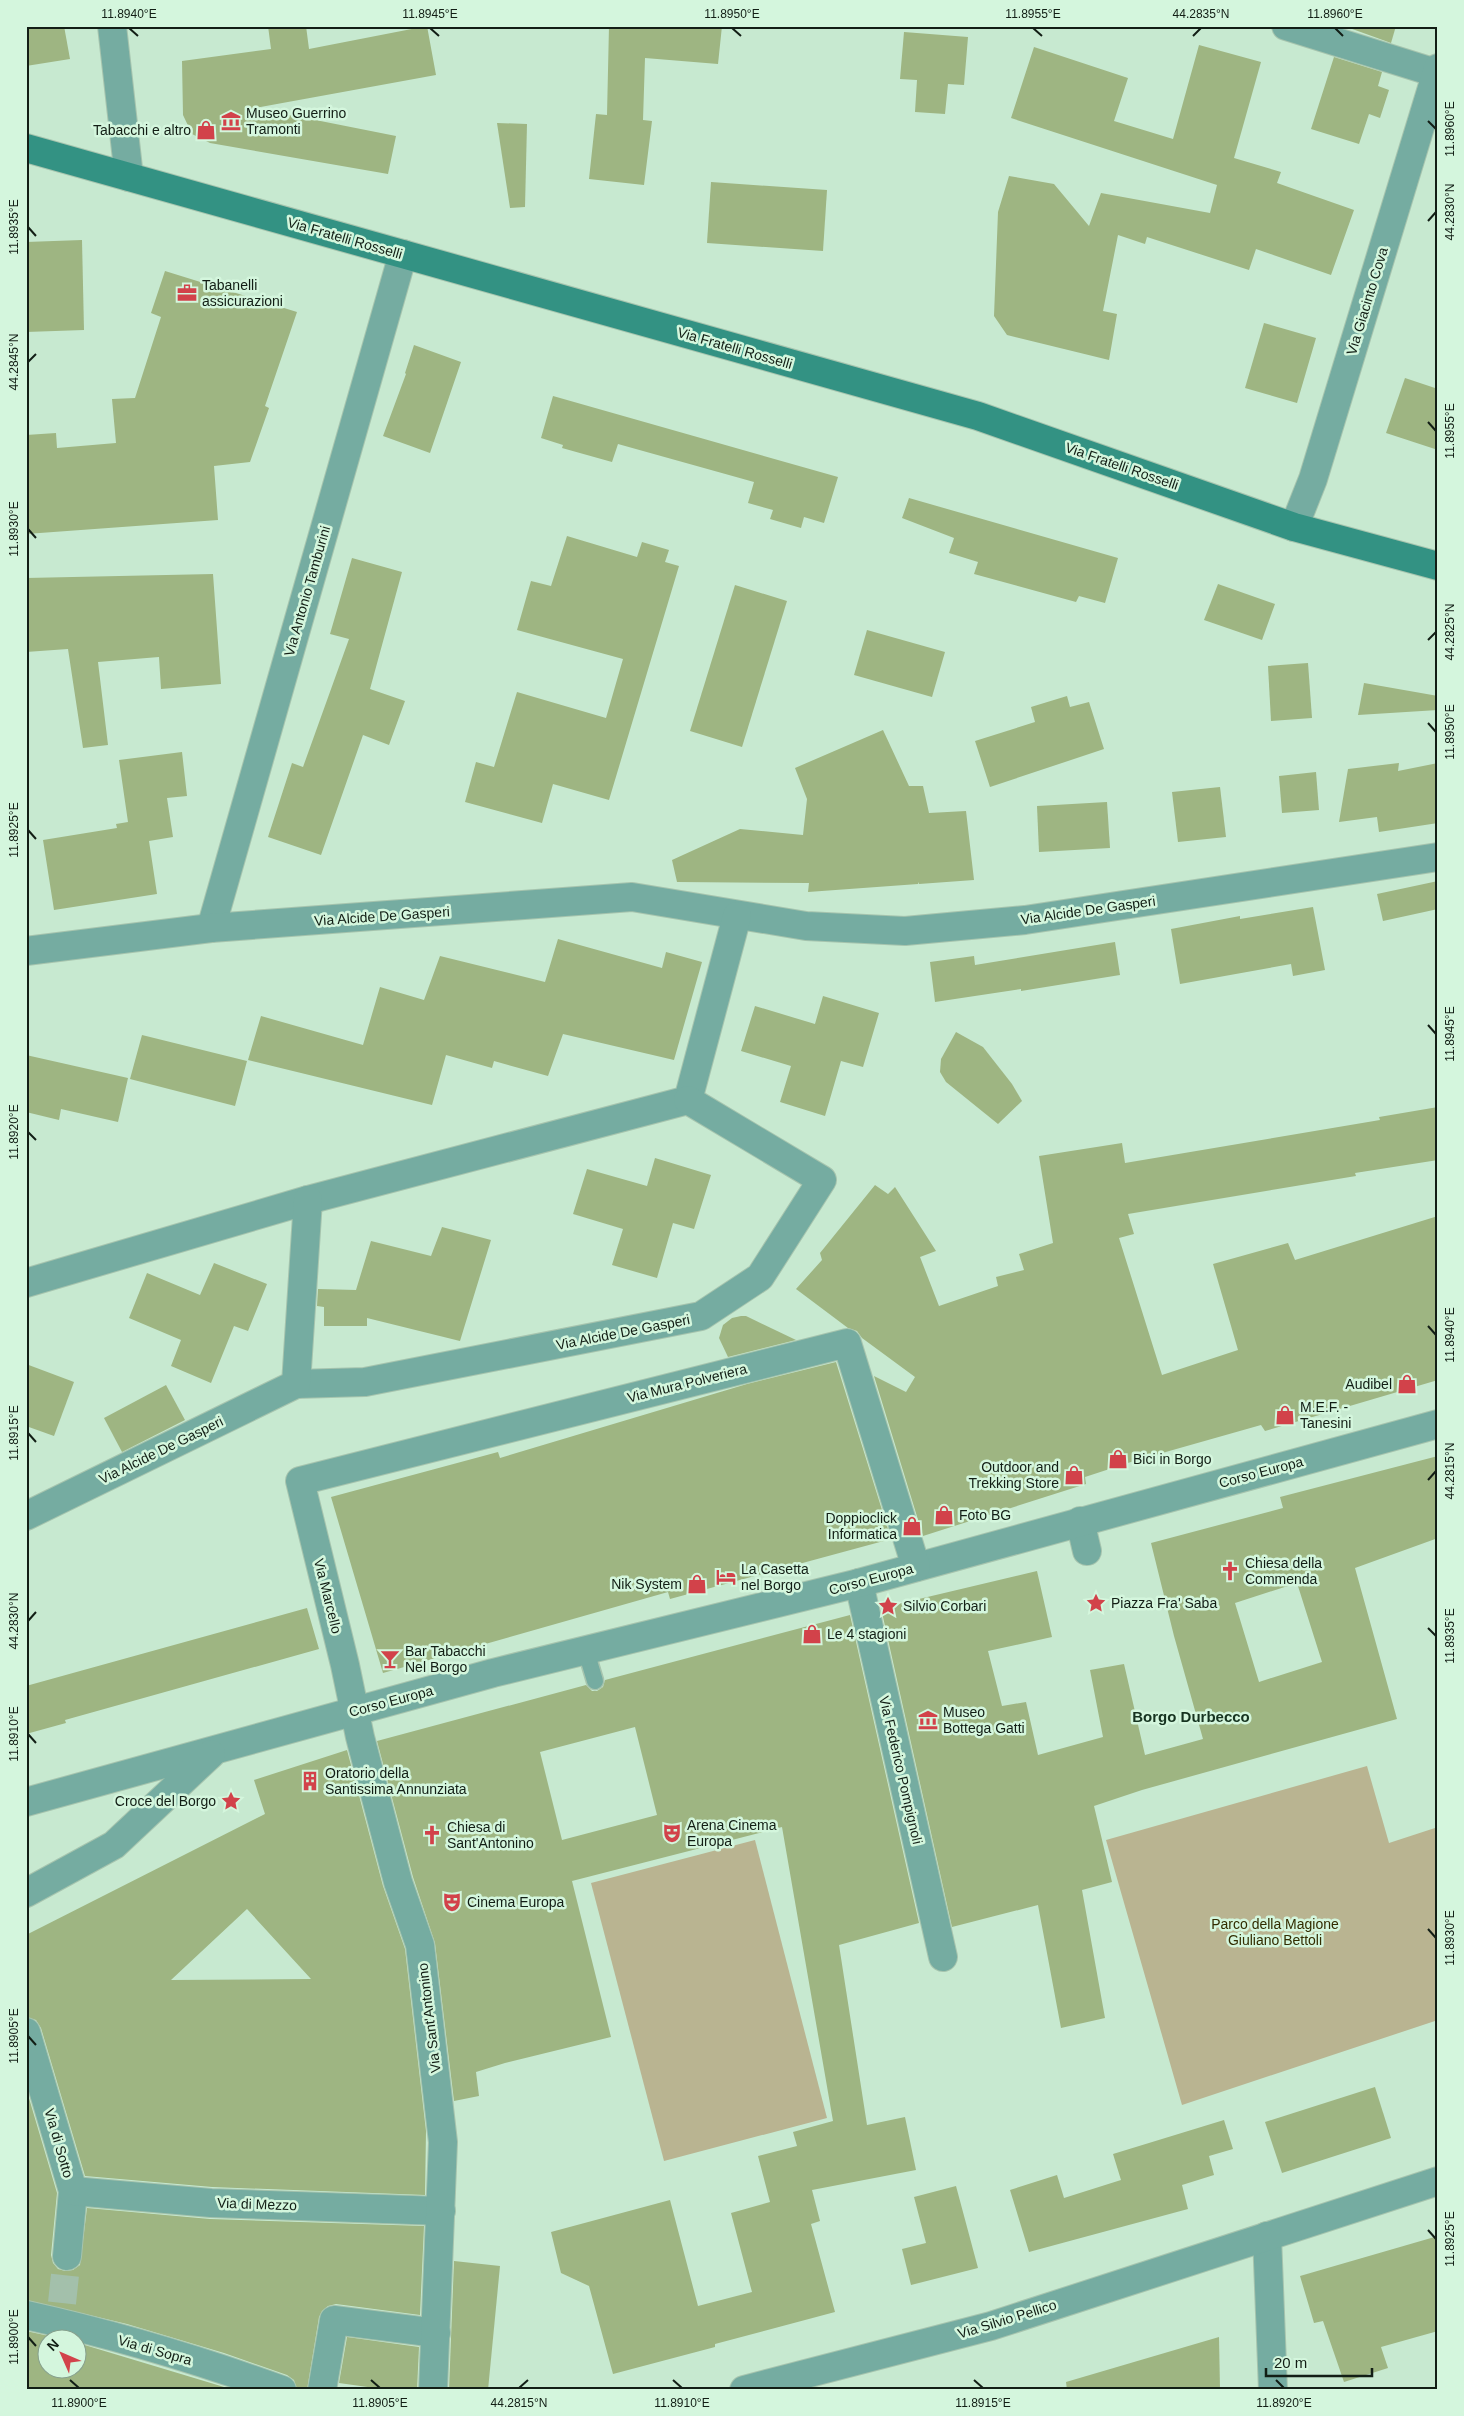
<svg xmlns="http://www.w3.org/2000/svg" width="1464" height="2416" viewBox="0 0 1464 2416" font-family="Helvetica,sans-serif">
<rect width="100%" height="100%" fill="#c7e9d0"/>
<g fill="#b9b491">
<path d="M1367 1766 1389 1843 1438 1827V2020L1182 2105 1106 1840Z"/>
<path d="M755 1840 827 2118 664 2161 591 1883Z"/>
</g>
<g fill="#9eb582" fill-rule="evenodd">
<path d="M26 26H64L70 59 26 66Z"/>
<path d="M268 26H306L309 49 427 26 436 75 255 108 396 136 388 174 210 143 192 134 183 115 182 61 271 49Z"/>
<path d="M609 26H722L718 64 645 58 643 120 652 121 644 185 589 179 596 114 607 115Z"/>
<path d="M1344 26H1396L1391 43Z"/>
<path d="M904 32 968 37 964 85 948 84 945 114 915 112 917 80 900 79Z"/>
<path d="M1199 45 1261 62 1234 158 1281 172 1277 183 1354 210 1331 275 1256 249 1249 270 1147 237 1145 244 1118 235 1103 311 1117 314 1109 360 1007 335 994 316 998 212 1009 176 1054 184 1089 226 1101 193 1210 213 1217 185 1011 118 1034 47 1128 78 1114 121 1173 139Z"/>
<path d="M1334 57 1382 72 1378 86 1389 90 1380 118 1369 114 1359 144 1311 129Z"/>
<path d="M497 123 527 124 525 207 510 208Z"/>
<path d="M711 182 827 190 823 251 707 243Z"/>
<path d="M82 240 84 330 26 332V242Z"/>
<path d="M165 271 297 312 265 406 269 408 250 462 214 466 218 520 26 534V435L56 433 57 448 116 443 112 399 135 398 161 317 151 313Z"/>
<path d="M1264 323 1316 338 1297 403 1245 388Z"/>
<path d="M414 345 461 362 430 453 383 436 406 374 405 373Z"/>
<path d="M1405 378 1438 389V450L1386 433Z"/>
<path d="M553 396 838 477 824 523 804 517 801 528 770 519 773 510 748 503 754 482 618 444 612 462 562 448 563 445 541 438Z"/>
<path d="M909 498 1118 558 1105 603 1079 596 1076 602 974 574 978 562 949 553 954 538 902 518Z"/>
<path d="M567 536 637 557 642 542 669 550 665 562 679 566 609 800 553 784 542 823 465 802 476 762 494 767 517 692 606 718 623 659 517 630 531 581 551 586Z"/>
<path d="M352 558 402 572 370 689 405 701 389 745 363 735 321 855 268 837 292 763 303 767 349 639 330 634Z"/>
<path d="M213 574 221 684 161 689 159 657 98 662 108 745 83 748 68 649 26 652V578Z"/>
<path d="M1218 584 1275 604 1262 640 1204 620Z"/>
<path d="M735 585 787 601 742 747 690 731Z"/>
<path d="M867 630 945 652 932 697 854 675Z"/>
<path d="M1308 663 1312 718 1271 721 1268 666Z"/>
<path d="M1364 683 1438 696V710L1358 715Z"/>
<path d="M1067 696 1070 707 1089 702 1104 749 990 787 975 741 1035 722 1031 707Z"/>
<path d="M883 730 909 786H923L929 813 966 811 974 880 919 884V882L918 884 808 892 809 883 677 882 672 860 740 829 803 835 807 799 795 768Z"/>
<path d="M182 752 187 796 167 798 173 837 149 841 157 894 54 910 43 840 117 828 116 824 128 822 119 760Z"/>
<path d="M1399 763 1398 771 1438 763V823L1379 832 1377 817 1339 822 1348 769Z"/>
<path d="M1316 772 1319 810 1282 813 1279 776Z"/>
<path d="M1220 787 1226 837 1178 842 1172 792Z"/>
<path d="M1107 802 1110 848 1039 852 1037 806Z"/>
<path d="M1438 881V909L1383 921 1377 894Z"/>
<path d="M1313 907 1325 970 1293 976 1291 964 1180 984 1171 929 1240 916V919Z"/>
<path d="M558 939 662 968 666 952 702 962 674 1060 563 1034 548 1076 494 1061 492 1068 446 1055 432 1105 248 1060 261 1016 363 1045 380 987 424 1000 440 956 545 982Z"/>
<path d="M1115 942 1120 975 1021 991V989L935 1002 930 962 974 956 975 965Z"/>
<path d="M823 996 879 1013 863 1067 841 1061 825 1116 780 1102 791 1066 741 1051 755 1006 815 1024Z"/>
<path d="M956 1032 983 1047 1012 1084 1022 1101 998 1124 946 1082 940 1072 941 1059Z"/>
<path d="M142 1035 247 1061 235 1106 130 1079Z"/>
<path d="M26 1055 128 1078 118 1122 61 1109 59 1120 26 1112Z"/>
<path d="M1438 1107V1160L1355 1173 1356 1176 1128 1214 1134 1234 1119 1238 1162 1375 1238 1350 1213 1264 1288 1243 1295 1260 1438 1216V1380L1265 1431 1261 1425 1134 1461 1085 1477 1086 1484 923 1536 874 1376 906 1392 915 1377 862 1338 857 1331 848 1328 796 1289 822 1260 820 1253 875 1185 888 1194 895 1187 936 1251 920 1257 939 1306 998 1286 996 1277 1024 1270 1019 1254 1053 1243 1039 1156 1122 1143 1125 1163 1380 1120 1379 1117Z"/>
<path d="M655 1158 711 1175 694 1229 673 1223 657 1278 612 1265 623 1229 573 1214 587 1169 647 1186Z"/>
<path d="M442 1227 491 1240 460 1341 367 1318V1326H324V1307L317 1306 318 1289 356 1290 371 1241 431 1256Z"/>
<path d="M214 1263 267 1284 248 1331 234 1326 211 1383 171 1366 181 1340 129 1318 147 1273 200 1295Z"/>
<path d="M741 1316H746L796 1340 728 1357 719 1338 723 1325 732 1318Z"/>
<path d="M836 1362 891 1539 670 1599 668 1592 383 1673 331 1497 498 1452 500 1458 747 1384Z"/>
<path d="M26 1364 74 1382 54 1436 26 1426Z"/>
<path d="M166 1385 185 1420 122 1452 104 1418Z"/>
<path d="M1438 1456V1538L1355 1568 1397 1719 1142 1790 1094 1806 1112 1882 1082 1890 1105 2018 1061 2028 1038 1905 952 1927 881 1608 1037 1571 1052 1637 988 1651 1002 1706 1026 1702 1038 1755 1103 1737 1090 1670 1124 1664 1145 1755 1203 1739 1174 1636 1151 1543 1283 1508 1280 1497ZM1297 1583 1322 1662 1259 1682 1235 1603Z"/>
<path d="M307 1608 319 1649 65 1720 66 1723 26 1734V1686Z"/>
<path d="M850 1615 919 1923 839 1945 867 2125 905 2117 916 2170 812 2190 820 2221 811 2224 835 2312 715 2344V2347L613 2374 589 2286 561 2273 551 2232 670 2200 698 2306 752 2292 731 2213 770 2202 758 2156 797 2146 793 2132 833 2121 782 1827 572 1881 611 2037 505 2063 476 2072 479 2096 454 2101 435 1943 413 1877 377 1741 586 1685 592 1691H597L603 1687 605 1680ZM635 1727 657 1815 562 1840 540 1752Z"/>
<path d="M347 1750 383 1886 405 1949 426 2131 425 2195 212 2187 85 2176 41 2028 36 2020 26 2017V1935L265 1814 254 1780ZM247 1909 311 1979 171 1980Z"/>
<path d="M1375 2087 1391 2138 1282 2173 1265 2122Z"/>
<path d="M26 2088 57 2193 51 2255 53 2263 58 2269 65 2271 73 2270 80 2265 87 2208 210 2219 424 2226 420 2315 336 2304 328 2306 322 2311 319 2317 307 2390H297L294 2380 287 2375 224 2353 127 2324 26 2300Z"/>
<path d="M1224 2120 1233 2149 1209 2156 1214 2175 1182 2185 1188 2209 1029 2252 1010 2190 1057 2175 1064 2198 1121 2180 1113 2154Z"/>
<path d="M956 2186 978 2268 911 2285 902 2249 926 2243 914 2197Z"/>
<path d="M1438 2236V2331L1381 2347 1388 2368 1344 2382 1323 2321 1314 2323 1300 2276Z"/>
<path d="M454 2261 500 2266 488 2390H449Z"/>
<path d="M26 2331 58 2338H48V2368H78V2343L234 2390H26Z"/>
<path d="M347 2337 419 2347 417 2390H389L339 2383Z"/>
<path d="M1219 2337 1220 2389 1067 2390 1066 2382Z"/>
</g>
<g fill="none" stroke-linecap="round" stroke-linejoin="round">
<path stroke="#a3c0ab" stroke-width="28" stroke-dasharray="28 14" stroke-linecap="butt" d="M62 2303 67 2256"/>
<defs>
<path id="lane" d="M586 1651 595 1681"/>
<g id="street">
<path d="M112 26 129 177"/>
<path d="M1286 26 1436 73"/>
<path d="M1294 527 1313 479 1438 68"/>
<path d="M211 928 403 254"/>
<path d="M26 951 211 928 632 897 806 926 905 931 1025 920 1438 857"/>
<path d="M26 1283 308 1200 688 1100 737 916"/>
<path d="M296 1384 365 1382 701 1316 760 1277 822 1180 688 1100"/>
<path d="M26 1516 296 1384 308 1200"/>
<path d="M1080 1521 1087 1551"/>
<path d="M859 1583 943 1957"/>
<path d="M26 1802 493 1673 859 1583 1438 1424"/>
<path d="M26 1893 114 1845 211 1754"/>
<path d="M26 2032 73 2191 67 2256"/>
<path d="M73 2191 211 2203 441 2211"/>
<path d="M1267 2236 1273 2390"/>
<path d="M26 2315C112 2334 199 2360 282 2390"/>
<path d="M322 2390 334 2320 436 2333"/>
<path d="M433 2390 443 2142 420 1945 398 1882 360 1737 345 1665 300 1481 847 1343 916 1567"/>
<path d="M744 2390 991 2326 1438 2181"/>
</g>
<path id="secondary" d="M26 148 978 416 1294 527 1438 566"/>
</defs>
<use href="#lane" stroke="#a6c4ae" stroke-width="19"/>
<use href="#street" stroke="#a6c4ae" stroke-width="30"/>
<use href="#secondary" stroke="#a6c4ae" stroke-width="30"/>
<use href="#lane" stroke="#75aca1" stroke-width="16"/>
<use href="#street" stroke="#75aca1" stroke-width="28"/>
<use href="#secondary" stroke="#339283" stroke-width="28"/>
</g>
<path fill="none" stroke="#121e15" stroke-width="2" d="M129 28 138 36M430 28 439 36M732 28 741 36M1033 28 1042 36M1335 28 1343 36M1193 36 1201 28M1428 121 1436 129M1428 221 1436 212M28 227 36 236M28 362 36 354M1428 422 1436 431M28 529 36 538M1428 640 1436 632M1428 723 1436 732M28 830 36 839M1428 1025 1436 1034M28 1132 36 1140M1428 1326 1436 1335M28 1433 36 1442M1428 1480 1436 1471M28 1621 36 1612M1428 1628 1436 1636M28 1734 36 1743M1428 1929 1436 1938M28 2036 36 2045M1428 2230 1436 2239M28 2337 36 2346M70 2380 79 2388M371 2380 380 2388M673 2380 682 2388M974 2380 983 2388M1276 2380 1284 2388M519 2388 528 2380"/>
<defs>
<symbol id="museum-bare" viewBox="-9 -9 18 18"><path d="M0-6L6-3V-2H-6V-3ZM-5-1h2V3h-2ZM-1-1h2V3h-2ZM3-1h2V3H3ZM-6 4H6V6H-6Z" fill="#d2424a" stroke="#d4f6dd" stroke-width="2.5" paint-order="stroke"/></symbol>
<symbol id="shop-bare" viewBox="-9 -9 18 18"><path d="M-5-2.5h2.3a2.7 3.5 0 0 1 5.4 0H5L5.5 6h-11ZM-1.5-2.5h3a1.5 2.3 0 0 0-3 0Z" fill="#d2424a" stroke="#d4f6dd" stroke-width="2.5" paint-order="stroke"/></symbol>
<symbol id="office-bare" viewBox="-9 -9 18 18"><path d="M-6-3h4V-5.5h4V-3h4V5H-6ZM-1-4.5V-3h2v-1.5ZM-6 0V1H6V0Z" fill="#d2424a" stroke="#d4f6dd" stroke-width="2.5" paint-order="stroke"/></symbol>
<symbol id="church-bare" viewBox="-9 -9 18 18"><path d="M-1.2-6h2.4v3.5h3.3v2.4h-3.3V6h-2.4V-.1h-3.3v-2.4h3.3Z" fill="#d2424a" stroke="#d4f6dd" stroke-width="2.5" paint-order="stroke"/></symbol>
<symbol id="hotel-bare" viewBox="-9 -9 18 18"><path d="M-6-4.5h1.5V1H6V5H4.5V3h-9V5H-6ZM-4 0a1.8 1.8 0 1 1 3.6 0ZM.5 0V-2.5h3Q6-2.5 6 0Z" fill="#d2424a" stroke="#d4f6dd" stroke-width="2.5" paint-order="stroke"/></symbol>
<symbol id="sight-bare" viewBox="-9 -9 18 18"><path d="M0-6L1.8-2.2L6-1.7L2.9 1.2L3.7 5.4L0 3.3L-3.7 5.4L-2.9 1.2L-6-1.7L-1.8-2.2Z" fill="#d2424a" stroke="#d4f6dd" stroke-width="2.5" paint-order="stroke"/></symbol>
<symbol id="bar-bare" viewBox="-9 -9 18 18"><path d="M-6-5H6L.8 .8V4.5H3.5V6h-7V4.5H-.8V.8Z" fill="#d2424a" stroke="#d4f6dd" stroke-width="2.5" paint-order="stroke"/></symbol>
<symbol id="building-bare" viewBox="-9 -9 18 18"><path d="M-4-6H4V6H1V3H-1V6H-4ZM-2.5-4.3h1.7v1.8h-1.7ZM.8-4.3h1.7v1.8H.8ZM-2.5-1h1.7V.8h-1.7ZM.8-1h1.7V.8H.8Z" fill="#d2424a" stroke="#d4f6dd" stroke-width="2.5" paint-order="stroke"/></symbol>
<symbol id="theatre-bare" viewBox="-9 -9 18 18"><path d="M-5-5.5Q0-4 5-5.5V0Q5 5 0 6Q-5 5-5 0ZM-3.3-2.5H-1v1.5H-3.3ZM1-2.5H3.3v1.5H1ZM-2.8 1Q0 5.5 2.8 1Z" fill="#d2424a" stroke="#d4f6dd" stroke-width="2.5" paint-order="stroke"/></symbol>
</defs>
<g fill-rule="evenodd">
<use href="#museum-bare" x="217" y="107" width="28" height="28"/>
<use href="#shop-bare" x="192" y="116" width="28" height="28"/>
<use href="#office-bare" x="173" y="279" width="28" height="28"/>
<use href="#shop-bare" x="1393" y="1370" width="28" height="28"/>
<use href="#shop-bare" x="1271" y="1401" width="28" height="28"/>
<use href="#shop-bare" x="1104" y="1445" width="28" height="28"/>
<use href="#shop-bare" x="1060" y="1461" width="28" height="28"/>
<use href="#shop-bare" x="930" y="1501" width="28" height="28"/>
<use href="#shop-bare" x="898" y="1512" width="28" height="28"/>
<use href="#church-bare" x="1216" y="1557" width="28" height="28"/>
<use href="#hotel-bare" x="712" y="1563" width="28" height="28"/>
<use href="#shop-bare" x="683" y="1570" width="28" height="28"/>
<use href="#sight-bare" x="1082" y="1589" width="28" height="28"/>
<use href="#sight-bare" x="874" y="1592" width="28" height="28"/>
<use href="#shop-bare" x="798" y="1620" width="28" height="28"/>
<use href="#bar-bare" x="376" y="1645" width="28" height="28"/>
<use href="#museum-bare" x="914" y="1706" width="28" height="28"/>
<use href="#building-bare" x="296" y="1767" width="28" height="28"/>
<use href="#sight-bare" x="217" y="1787" width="28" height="28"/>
<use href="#theatre-bare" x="658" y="1819" width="28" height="28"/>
<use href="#church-bare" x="418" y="1821" width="28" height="28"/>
<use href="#theatre-bare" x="438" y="1888" width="28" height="28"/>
</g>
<g text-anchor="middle" stroke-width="5" stroke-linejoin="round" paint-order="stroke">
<g font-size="14" fill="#121e15" stroke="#d4f6dd" text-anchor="start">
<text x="246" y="118">Museo Guerrino<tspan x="246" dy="16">Tramonti</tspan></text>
<text x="191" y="135" text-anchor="end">Tabacchi e altro</text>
<text x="202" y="290">Tabanelli<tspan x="202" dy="16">assicurazioni</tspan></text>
<text x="1392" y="1389" text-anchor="end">Audibel</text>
<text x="1300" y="1412">M.E.F. -<tspan x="1300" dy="16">Tanesini</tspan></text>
<text x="1133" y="1464">Bici in Borgo</text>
<text x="1059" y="1472" text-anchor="end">Outdoor and<tspan x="1059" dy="16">Trekking Store</tspan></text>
<text x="959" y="1520">Foto BG</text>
<text x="897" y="1523" text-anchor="end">Doppioclick<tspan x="897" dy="16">Informatica</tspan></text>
<text x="1245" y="1568">Chiesa della<tspan x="1245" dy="16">Commenda</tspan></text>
<text x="741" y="1574">La Casetta<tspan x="741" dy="16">nel Borgo</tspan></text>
<text x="682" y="1589" text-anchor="end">Nik System</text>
<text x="1111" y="1608">Piazza Fra' Saba</text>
<text x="903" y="1611">Silvio Corbari</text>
<text x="827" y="1639">Le 4 stagioni</text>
<text x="405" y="1656">Bar Tabacchi<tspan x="405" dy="16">Nel Borgo</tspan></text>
<text x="943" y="1717">Museo<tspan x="943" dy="16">Bottega Gatti</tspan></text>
<text x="325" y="1778">Oratorio della<tspan x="325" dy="16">Santissima Annunziata</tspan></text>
<text x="216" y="1806" text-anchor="end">Croce del Borgo</text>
<text x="687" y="1830">Arena Cinema<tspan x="687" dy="16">Europa</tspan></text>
<text x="447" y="1832">Chiesa di<tspan x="447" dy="16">Sant'Antonino</tspan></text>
<text x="467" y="1907">Cinema Europa</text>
</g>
<g font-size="14" fill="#121e15" stroke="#d4f6dd">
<text transform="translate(345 238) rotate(16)" y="5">Via Fratelli Rosselli</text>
<text transform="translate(1367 301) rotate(-73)" y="5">Via Giacinto Cova</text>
<text transform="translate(735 348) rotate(16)" y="5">Via Fratelli Rosselli</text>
<text transform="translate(1122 466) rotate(19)" y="5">Via Fratelli Rosselli</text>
<text transform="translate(307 591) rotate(-74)" y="5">Via Antonio Tamburini</text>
<text transform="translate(1088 910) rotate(-8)" y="5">Via Alcide De Gasperi</text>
<text transform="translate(382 916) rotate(-4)" y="5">Via Alcide De Gasperi</text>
<text transform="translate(623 1332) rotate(-11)" y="5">Via Alcide De Gasperi</text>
<text transform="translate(687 1383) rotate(-14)" y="5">Via Mura Polveriera</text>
<text transform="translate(161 1450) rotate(-26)" y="5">Via Alcide De Gasperi</text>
<text transform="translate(1261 1472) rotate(-15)" y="5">Corso Europa</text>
<text transform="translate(871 1579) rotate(-15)" y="5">Corso Europa</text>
<text transform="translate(328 1596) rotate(76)" y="5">Via Marcello</text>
<text transform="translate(391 1701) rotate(-15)" y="5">Corso Europa</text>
<text transform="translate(901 1770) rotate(77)" y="5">Via Federico Pompignoli</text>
<text transform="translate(429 2018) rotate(-97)" y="5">Via Sant'Antonino</text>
<text transform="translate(59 2143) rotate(74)" y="5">Via di Sotto</text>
<text transform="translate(257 2204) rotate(2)" y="5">Via di Mezzo</text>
<text transform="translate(1007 2319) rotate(-17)" y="5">Via Silvio Pellico</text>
<text transform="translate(155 2350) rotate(16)" y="5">Via di Sopra</text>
</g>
<g font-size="14" fill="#322c00" stroke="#d4f6dd">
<text x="1275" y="1929">Parco della Magione<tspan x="1275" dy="16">Giuliano Bettoli</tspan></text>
</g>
<g font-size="15" font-weight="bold" fill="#163320" stroke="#d4f6dd">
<text x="1191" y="1722">Borgo Durbecco</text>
</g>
</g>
<rect width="1464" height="2416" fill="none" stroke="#d4f6dd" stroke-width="55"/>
<g transform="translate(62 2354) rotate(315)"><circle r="24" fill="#d4f6dd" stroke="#86a08d"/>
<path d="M0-4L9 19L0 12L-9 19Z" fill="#d2424a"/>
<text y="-8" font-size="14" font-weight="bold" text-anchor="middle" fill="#121e15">N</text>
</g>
<path d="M1266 2368v8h106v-8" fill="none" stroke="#121e15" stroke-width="2.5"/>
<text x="1274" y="2368" font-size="15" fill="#121e15" stroke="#d4f6dd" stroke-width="4" paint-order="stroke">20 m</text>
<rect x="28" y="28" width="1408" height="2360" fill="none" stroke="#121e15" stroke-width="2"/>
<g font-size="12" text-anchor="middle" fill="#121e15">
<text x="129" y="18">11.8940°E</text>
<text x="430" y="18">11.8945°E</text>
<text x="732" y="18">11.8950°E</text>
<text x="1033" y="18">11.8955°E</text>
<text x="1201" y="18">44.2835°N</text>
<text x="1335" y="18">11.8960°E</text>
<text transform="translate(1450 129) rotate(-90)" y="4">11.8960°E</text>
<text transform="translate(1450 212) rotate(-90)" y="4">44.2830°N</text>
<text transform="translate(14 227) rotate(-90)" y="4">11.8935°E</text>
<text transform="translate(14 362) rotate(-90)" y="4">44.2845°N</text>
<text transform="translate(1450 431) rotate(-90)" y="4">11.8955°E</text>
<text transform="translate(14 529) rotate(-90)" y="4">11.8930°E</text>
<text transform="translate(1450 632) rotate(-90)" y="4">44.2825°N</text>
<text transform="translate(1450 732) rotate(-90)" y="4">11.8950°E</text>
<text transform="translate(14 830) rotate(-90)" y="4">11.8925°E</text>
<text transform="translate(1450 1034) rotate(-90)" y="4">11.8945°E</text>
<text transform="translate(14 1132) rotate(-90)" y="4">11.8920°E</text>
<text transform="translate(1450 1335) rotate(-90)" y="4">11.8940°E</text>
<text transform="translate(14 1433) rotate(-90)" y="4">11.8915°E</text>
<text transform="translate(1450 1471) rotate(-90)" y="4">44.2815°N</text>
<text transform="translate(14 1621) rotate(-90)" y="4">44.2830°N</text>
<text transform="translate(1450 1636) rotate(-90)" y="4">11.8935°E</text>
<text transform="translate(14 1734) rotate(-90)" y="4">11.8910°E</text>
<text transform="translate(1450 1938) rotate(-90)" y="4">11.8930°E</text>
<text transform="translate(14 2036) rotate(-90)" y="4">11.8905°E</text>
<text transform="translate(1450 2239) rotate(-90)" y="4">11.8925°E</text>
<text transform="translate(14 2337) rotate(-90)" y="4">11.8900°E</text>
<text x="79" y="2407">11.8900°E</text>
<text x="380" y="2407">11.8905°E</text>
<text x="519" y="2407">44.2815°N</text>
<text x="682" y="2407">11.8910°E</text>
<text x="983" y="2407">11.8915°E</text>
<text x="1284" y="2407">11.8920°E</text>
</g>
</svg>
